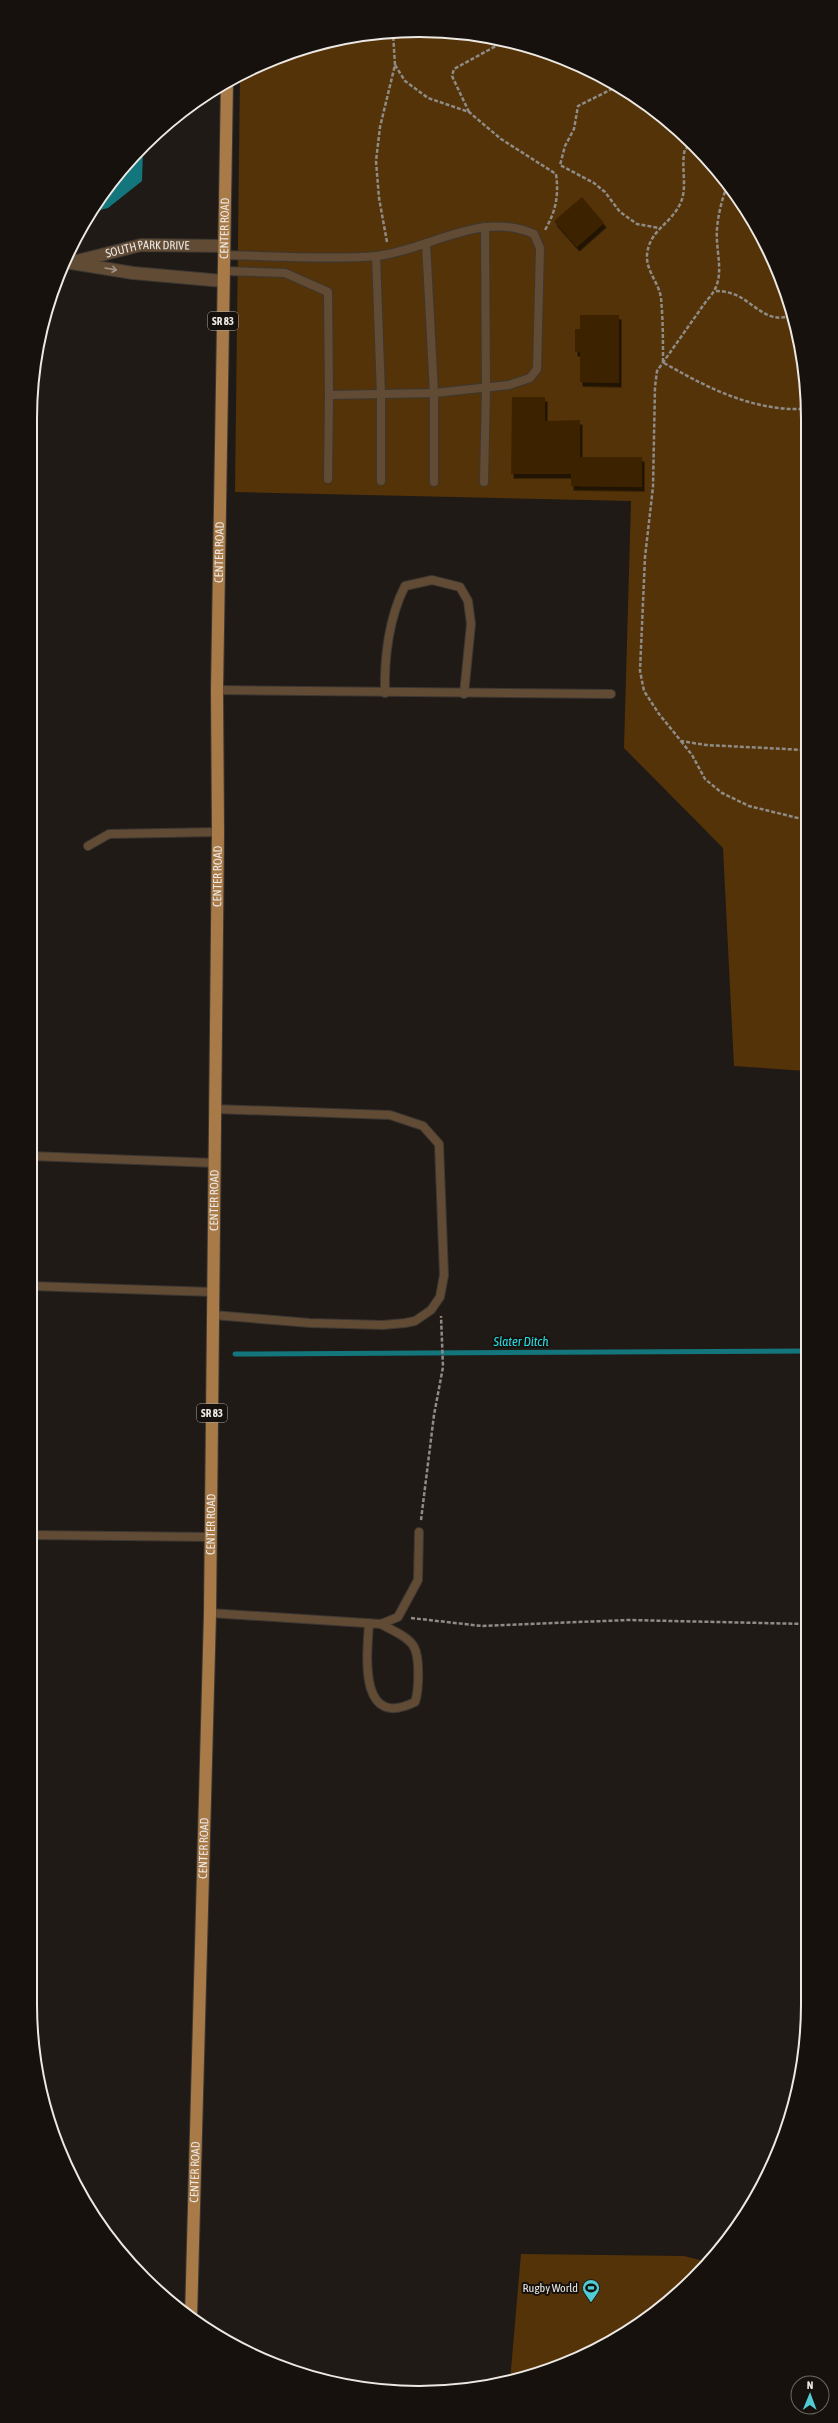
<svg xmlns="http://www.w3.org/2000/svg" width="838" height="2423" viewBox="0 0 838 2423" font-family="'Asap Condensed',sans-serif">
<defs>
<filter id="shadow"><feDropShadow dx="2.5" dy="4.5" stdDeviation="0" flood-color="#0009"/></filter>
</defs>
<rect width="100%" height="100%" fill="#1f1a15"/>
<g fill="#543308">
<path d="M444 31 519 43 614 82 711 162 768 247 805 368 806 1071 734 1066 723 848 624 748 631 501 235 492 240 75 294 51 368 33Z"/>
<path d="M521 2254 684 2256 708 2262C668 2311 612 2345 553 2367 539 2372 525 2379 510 2381Z"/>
</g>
<path fill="#13767c" d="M145 145 143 151 142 181 108 208 92 212 110 182Z"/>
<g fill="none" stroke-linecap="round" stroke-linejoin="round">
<path stroke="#13767c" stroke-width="5" d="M235 1354 807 1351"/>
</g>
<g fill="#3e2300" filter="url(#shadow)">
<path d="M582 197 604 223 577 247 554 221Z"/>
<path d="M580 315H619V383L580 382V352H575V329H580Z"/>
<path d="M512 397H545V421L580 420V457H642V487L571 486V474H511Z"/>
</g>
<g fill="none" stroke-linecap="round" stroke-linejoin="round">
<defs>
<g id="service">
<path d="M426 243 434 393V482"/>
<path d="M376 256 381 395V481"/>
<path d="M224 271 285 273 328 292 329 395 434 393 509 385 530 378 537 369 540 248 534 234C481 210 429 250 377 256 329 260 273 256 224 255"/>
<path d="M328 479 329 395"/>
<path d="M484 482 486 388 485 227"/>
<path d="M217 690 611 694"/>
<path d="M385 693C384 658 389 617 405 586L432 580 460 587 468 601 471 624 464 694"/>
<path d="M88 846 109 834 218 832"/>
<path d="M30 1156 215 1163"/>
<path d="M30 1286 213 1292"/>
<path d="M213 1315 310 1323 383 1325 405 1323 415 1321 431 1310 440 1297 444 1275 439 1144 423 1126 390 1115 215 1109"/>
<path d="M30 1535 210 1537"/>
<path d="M210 1613 381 1624 398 1617 418 1580 419 1532"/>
<path d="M369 1623C367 1655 358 1730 415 1702 419 1690 420 1658 414 1647 408 1636 391 1630 381 1624"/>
</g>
<g id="minor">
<path id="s1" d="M77 261 141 245 224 246"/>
<path d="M65 262 133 273 223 281"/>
</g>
<g id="primary">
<path id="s2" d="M191 2318 210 1613 218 832 217 690 227 81"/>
</g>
</defs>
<use href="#service" stroke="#3c3732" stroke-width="10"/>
<use href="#minor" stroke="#3c3732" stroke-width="14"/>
<use href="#primary" stroke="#3c3732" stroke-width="14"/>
<g stroke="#8f8b86" stroke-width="2.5" stroke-dasharray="4 2" stroke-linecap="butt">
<path d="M395 65 405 81 428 98 469 112 501 139 556 174C559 195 556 211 545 230"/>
<path d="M618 86 578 106 574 129 565 146 560 165 594 183 605 192 620 212 637 224 659 228"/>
<path d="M469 112 452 76 454 69 505 41"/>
<path d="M727 186C722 199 718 215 717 229 715 255 728 279 707 300L657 371 655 387 653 487 645 557 640 671 644 691 659 714 681 741 706 745 805 750"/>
<path d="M387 242 379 198 376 161 380 127 395 65 393 33"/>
<path d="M716 291C724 291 733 293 740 297 756 306 769 323 789 316"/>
<path d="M663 362C663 341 663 319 661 298 659 283 646 271 647 255 649 231 669 225 679 206 689 189 680 168 685 149L691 146"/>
<path d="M664 363C708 388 752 411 805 409"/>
<path d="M681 741 692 755 705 779 722 793 749 806 806 820"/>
<path d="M421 1520 434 1415 443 1367 441 1316"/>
<path d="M411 1618 482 1626 628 1620 807 1624"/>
</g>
<use href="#service" stroke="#614b34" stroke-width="8"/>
<use href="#minor" stroke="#614b34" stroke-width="12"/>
<use href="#primary" stroke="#a87a47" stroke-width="12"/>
</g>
<defs><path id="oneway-shaft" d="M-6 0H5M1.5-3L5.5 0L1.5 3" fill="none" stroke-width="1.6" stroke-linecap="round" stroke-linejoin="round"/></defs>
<use stroke="#a09283" href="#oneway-shaft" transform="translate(111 269) rotate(10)"/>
<defs>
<symbol id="stadium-pin" viewBox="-11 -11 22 30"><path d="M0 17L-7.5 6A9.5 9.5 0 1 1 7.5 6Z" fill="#51ccd3" stroke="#16110c"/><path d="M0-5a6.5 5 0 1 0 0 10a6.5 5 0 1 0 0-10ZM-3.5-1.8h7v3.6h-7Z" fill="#111"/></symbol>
</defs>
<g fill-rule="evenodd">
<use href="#stadium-pin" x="581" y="2278" width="20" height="27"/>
</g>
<g text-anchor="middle" stroke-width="4" stroke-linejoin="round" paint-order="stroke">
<g fill="#16110c" stroke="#aca8a3" stroke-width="1">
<rect x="208" y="312" width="30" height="18" rx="3"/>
<rect x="197" y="1404" width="30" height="18" rx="3"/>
</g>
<g font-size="11" font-weight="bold" fill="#ece8e4">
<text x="223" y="325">SR 83</text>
<text x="212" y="1417">SR 83</text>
</g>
<g font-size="12" fill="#ece8e4" stroke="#16110c">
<text dy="4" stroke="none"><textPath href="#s2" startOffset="2090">CENTER ROAD</textPath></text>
<text dy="4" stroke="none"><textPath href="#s1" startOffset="72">SOUTH PARK DRIVE</textPath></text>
<text dy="4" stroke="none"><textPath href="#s2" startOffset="1766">CENTER ROAD</textPath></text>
<text dy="4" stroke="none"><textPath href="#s2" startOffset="1442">CENTER ROAD</textPath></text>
<text dy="4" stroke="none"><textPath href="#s2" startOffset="1118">CENTER ROAD</textPath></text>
<text dy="4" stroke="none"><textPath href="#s2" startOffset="794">CENTER ROAD</textPath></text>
<text dy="4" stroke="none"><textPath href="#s2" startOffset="470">CENTER ROAD</textPath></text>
<text dy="4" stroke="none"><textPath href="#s2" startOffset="146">CENTER ROAD</textPath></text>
</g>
<g font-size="12" fill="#ece8e4" stroke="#16110c" text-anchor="end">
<text x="578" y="2292">Rugby World</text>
</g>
<g font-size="13" font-style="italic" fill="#26dee8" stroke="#16110c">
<text x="521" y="1346">Slater Ditch</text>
</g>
</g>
<path d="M0 0H838V2423H0ZM419 37H419A382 382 0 0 1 801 419V2004A382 382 0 0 1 419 2386H419A382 382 0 0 1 37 2004V419A382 382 0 0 1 419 37Z" fill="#16110c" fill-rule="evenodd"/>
<path fill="none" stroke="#ece8e4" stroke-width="2" d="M419 37H419A382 382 0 0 1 801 419V2004A382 382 0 0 1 419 2386H419A382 382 0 0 1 37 2004V419A382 382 0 0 1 419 37Z"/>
<g transform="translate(810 2395) rotate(1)"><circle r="19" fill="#16110c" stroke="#6c6762"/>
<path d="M0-3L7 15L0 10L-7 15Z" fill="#51ccd3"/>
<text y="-6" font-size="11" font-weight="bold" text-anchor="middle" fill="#ece8e4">N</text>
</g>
</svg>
